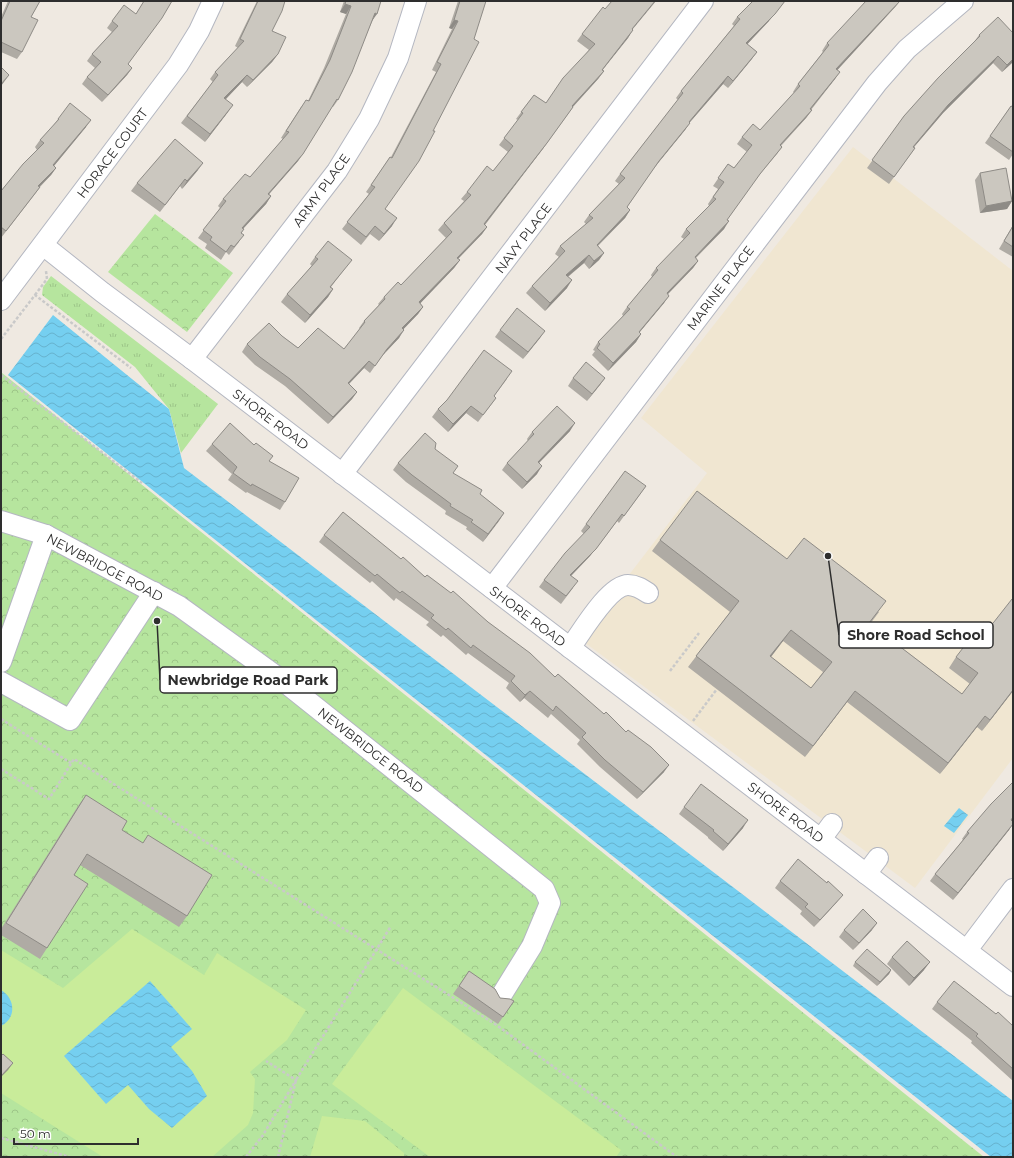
<svg xmlns="http://www.w3.org/2000/svg" width="1014" height="1158" viewBox="0 0 1014 1158" font-family="Montserrat,sans-serif">
<defs>
<pattern id="grass-tufts" width="24" height="20" patternUnits="userSpaceOnUse"><rect width="24" height="20" fill="#b6e59e"/><path d="M3 7l-1-3M5 7V3M7 7l1-3M15 17l-1-3M17 17v-4M19 17l1-3" fill="none" stroke="#9dc588"/></pattern>
<pattern id="park-crowns" width="20" height="18" patternUnits="userSpaceOnUse"><rect width="20" height="18" fill="#b6e59e"/><path d="M2 6a3 3 0 1 1 6 0M12 15a3 3 0 1 1 6 0" fill="none" stroke="#9dc588"/></pattern>
<pattern id="water-waves" width="16" height="10" patternUnits="userSpaceOnUse"><rect width="16" height="10" fill="#75cff0"/><path d="M0 5q4-4 8 0t8 0" fill="none" stroke="#66b2ce"/></pattern>
</defs>
<rect width="100%" height="100%" fill="#efe9e1"/>
<path fill="#f0e6d1" d="M853 147 1013 271V758L915 888 580 639 707 473 641 418Z"/>
<path fill="url(#grass-tufts)" d="M51 276 218 404 181 453 169 409 135 367 42 295 43 287Z"/>
<g fill="url(#park-crowns)">
<path d="M155 214 233 273 187 332 108 272Z"/>
<path d="M2 373 984 1157H1V375Z"/>
</g>
<g fill="#c9ec9a">
<path d="M132 929 204 975 217 953 306 1010 287 1040 250 1072 255 1079 253 1113 248 1125 212 1157H103L1 1093V950L63 988Z"/>
<path d="M403 988 621 1150 616 1157H430L332 1084Z"/>
<path d="M322 1116 365 1121 404 1153V1157H310Z"/>
</g>
<g fill="url(#water-waves)">
<path d="M53 315 169 409 184 468 1013 1101V1157H991L8 375Z"/>
<path d="M959 808 968 815 954 833 944 826Z"/>
<path d="M150 981 192 1029 171 1047 192 1071 207 1096 172 1128 149 1109 128 1085 106 1104 64 1056Z"/>
<path d="M1 990C15 998 17 1018 1 1026Z"/>
</g>
<g fill="none" stroke-linecap="round" stroke-linejoin="round">
<defs>
<g id="minor">
<path d="M43 245 102 292 192 359 1013 986"/>
<path d="M1 300 178 65 199 31 213 1"/>
<path d="M192 359 337 171 369 119 398 58 416 1"/>
<path d="M342 474 703 1"/>
<path d="M1 521 46 535 179 606 283 681 544 889 550 903 532 946 501 996"/>
<path d="M492 588 877 83 907 49 963 1"/>
<path d="M570 648C581 633 609 585 628 585 636 585 642 589 648 593"/>
<path d="M1 662 46 535"/>
<path d="M1 682 70 720 154 592"/>
<path d="M821 839 832 824"/>
<path d="M866 874 878 858"/>
<path d="M967 950 1013 889"/>
</g>
</defs>
<use href="#minor" stroke="#b4b7c1" stroke-width="22"/>
<g stroke="#c9c9c9" stroke-width="2.5" stroke-dasharray="3 2" stroke-linecap="butt">
<path d="M35 295 47 279 46 271"/>
<path d="M1 339 35 295 131 368"/>
<path d="M1 375 142 483"/>
<path d="M670 671 699 633"/>
<path d="M1 719 71 763"/>
<path d="M693 721 717 689"/>
<path d="M1 769 49 799 74 759 495 1024 677 1157"/>
<path d="M1 1138 70 1157"/>
<path d="M246 1157 263 1135 296 1080 266 1061"/>
<path d="M278 1157 296 1080 391 926"/>
</g>
<use href="#minor" stroke="#fff" stroke-width="20"/>
</g>
<g fill="#afaba4" fill-rule="evenodd">
<path d="M8 1H40L31 17 22 52 17 59 1 52V17Z"/>
<path d="M144 1H172L128 64 132 68 127 75 102 102 82 84 87 77 95 68 87 61 92 54 112 32 107 28 112 21 136 14Z"/>
<path d="M257 1H285L272 31 278 54 272 62 247 87 242 82 226 99 228 112 205 142 181 123 213 82 210 79 215 72 238 48 235 46Z"/>
<path d="M344 1H381L338 100 333 107 332 106 298 161 269 194 271 196 266 204 243 229 239 242 229 255 226 252 221 260 205 248 207 244 198 238 220 208 218 206 223 199 250 177 283 139 281 138 301 107 308 101 324 68 346 14 340 12Z"/>
<path d="M458 1H486L385 209 392 226 379 241 370 234 361 245 342 229 369 194 366 192 390 157H391L436 72 432 70 452 29 449 28Z"/>
<path d="M896 6 837 70 835 79 811 110H812L806 118 781 146 782 147 777 154 754 181 727 220 724 229 696 258 698 261 693 268 668 294 664 303 639 333 641 334 636 342 608 371 592 355 595 351 593 350 598 342 623 316 622 314 627 307 652 277 651 275 656 268 684 239 681 237 686 229 709 206 708 204 718 189 713 186 728 164 734 168 747 152 737 144 742 137 760 130 794 93 793 92 798 84 823 52 822 51 827 43Z"/>
<path d="M737 17 769 21 747 44 757 52 751 60 728 88 723 84 690 122 685 130 654 168 627 207 630 210 625 218 598 246 604 253 599 260 589 269 584 263 568 277 567 288 545 311 526 293 532 286 559 257 555 254 560 246 586 224 584 222 589 215 619 184 615 181 620 174 678 100 676 98 681 91 734 26 732 24Z"/>
<path d="M632 30 628 38 602 70 604 71 598 79 573 107 542 150 485 225 487 227 482 234 458 259 460 260 454 268 420 303 423 307 418 314 403 329 399 338 382 356 370 373 364 368 349 384 357 392 352 399 328 424 285 386 255 365 242 352 247 344 282 336 298 348 344 349 360 329 359 328 364 321 379 305 378 304 384 297 401 285 446 238 438 230 444 223 464 201 461 199 467 192 493 171 508 152 499 145 518 120 516 119 534 95 546 103 589 50 577 41 582 34Z"/>
<path d="M979 35 1013 62 1002 72 993 63 943 113 914 147 915 148 889 184 867 168 904 116 974 42Z"/>
<path d="M1011 106 1013 107V154L1009 160 985 143Z"/>
<path d="M58 119 86 127 54 166 56 168 51 175 40 187 35 194 1 238V191L37 150 35 147 40 140 53 126Z"/>
<path d="M198 170 182 189 180 186 160 212 131 191 137 183Z"/>
<path d="M980 173 1012 201 1007 209 980 213 975 180Z"/>
<path d="M1013 225V257L999 249Z"/>
<path d="M315 257 346 267 331 287 333 289 328 297 305 323 281 302 287 294 312 266 310 264Z"/>
<path d="M500 330 540 338 523 359 495 337Z"/>
<path d="M573 378H605L587 401 568 386Z"/>
<path d="M507 379 494 396 496 398 478 422 466 413 448 432 432 417 438 409Z"/>
<path d="M570 431 539 463 537 474 522 489 502 470 507 463 528 441 527 439 532 432Z"/>
<path d="M212 444 269 462 285 502 280 510 247 492 246 493 228 480 232 474 206 451Z"/>
<path d="M435 449 453 473 504 513 483 542 466 529 467 527 445 514 446 511 406 482 393 470 398 463Z"/>
<path d="M646 486 619 523 617 521 590 556 571 576 573 588 561 604 539 587 544 580 584 534 581 531 586 524Z"/>
<path d="M324 535 401 559 488 622 555 677 664 772 637 799 600 767 577 744 580 740 551 714 548 718 524 698 520 702 506 688 509 683 468 653 466 655 443 635 441 637 426 625 429 622 396 598 394 601 372 581 370 583 319 542Z"/>
<path d="M660 540 787 559 879 612 870 624 962 694 970 684 949 668 956 657 1013 691 982 731 977 727 940 774 847 702 805 757 688 667 730 612 652 551ZM783 641 823 672 811 688 771 657Z"/>
<path d="M1013 782V820L1012 821 1009 830 953 900 930 881 935 874 963 840 962 839 967 832Z"/>
<path d="M86 795 122 830 187 916 179 927 80 865 74 875 47 948 40 959 1 935V929L78 806Z"/>
<path d="M684 807 743 828 723 851 708 838V837L679 814Z"/>
<path d="M780 881 837 902 814 927 800 914 802 911 775 888Z"/>
<path d="M844 930H872L853 950 839 937Z"/>
<path d="M892 957 924 970 909 986 887 964Z"/>
<path d="M855 962 891 970 889 974 877 986 853 966Z"/>
<path d="M469 971 500 998 514 1001 498 1024 453 994Z"/>
<path d="M937 1002 996 1014 1013 1026V1081L971 1043 972 1041 932 1009Z"/>
</g>
<g fill="#8e8b86">
<path d="M655 1H656L627 36 632 29Z"/>
<path d="M785 1 769 21 741 51 746 43Z"/>
<path d="M900 1 896 6 831 77 836 69Z"/>
<path d="M345 4 351 6 346 14 340 12Z"/>
<path d="M375 13 377 14 372 21Z"/>
<path d="M454 20 458 21 452 29 449 28Z"/>
<path d="M633 30 628 38 597 77 602 70Z"/>
<path d="M757 52 751 60 728 88 733 81Z"/>
<path d="M278 54 272 62 247 87 253 80Z"/>
<path d="M998 56 993 63 943 113 908 154 913 147 948 105Z"/>
<path d="M1013 59V62L1002 72 1007 65Z"/>
<path d="M132 68 127 75 102 102 108 95Z"/>
<path d="M604 71 598 79 567 113 572 106Z"/>
<path d="M840 72 835 79 805 116 810 109Z"/>
<path d="M9 75 4 82 1 86V84Z"/>
<path d="M247 75 242 82 219 106 224 98Z"/>
<path d="M728 76 723 84 684 129 689 122Z"/>
<path d="M233 105 228 112 205 142 210 134Z"/>
<path d="M812 110 806 118 774 152 780 145Z"/>
<path d="M91 120 86 127 48 173 53 165Z"/>
<path d="M690 123 685 130 654 168 659 161Z"/>
<path d="M547 143 542 150 479 232 484 224Z"/>
<path d="M303 154 298 161 263 201 268 194Z"/>
<path d="M203 163 198 170 182 189 187 181Z"/>
<path d="M56 168 51 175 33 193 38 186Z"/>
<path d="M271 196 266 204 237 235 242 228Z"/>
<path d="M1012 201 1007 209 980 213 986 206Z"/>
<path d="M630 210 625 218 591 252 597 245Z"/>
<path d="M397 218 392 226 379 241 384 234Z"/>
<path d="M729 221 724 229 689 264 695 257Z"/>
<path d="M487 227 482 234 452 265 457 258Z"/>
<path d="M604 253 599 260 589 269 594 261Z"/>
<path d="M589 255 584 263 561 282 566 275Z"/>
<path d="M460 260 454 268 414 310 419 302Z"/>
<path d="M698 261 693 268 661 301 667 293Z"/>
<path d="M572 280 567 288 545 311 550 303Z"/>
<path d="M333 289 328 297 305 323 310 315Z"/>
<path d="M669 296 664 303 633 340 639 332Z"/>
<path d="M423 307 418 314 397 336 402 328Z"/>
<path d="M404 330 399 338 382 356 387 349Z"/>
<path d="M545 331 540 338 523 359 528 352Z"/>
<path d="M641 334 636 342 608 371 613 363Z"/>
<path d="M369 361 364 368 343 390 348 383Z"/>
<path d="M605 378 600 385 587 401 592 394Z"/>
<path d="M357 392 352 399 328 424 333 417Z"/>
<path d="M471 406 466 413 448 432 453 424Z"/>
<path d="M575 423 570 431 532 470 538 462Z"/>
<path d="M542 466 537 474 522 489 527 482Z"/>
<path d="M504 513 499 521 483 542 488 534Z"/>
<path d="M617 521 590 556 565 582 570 575Z"/>
<path d="M791 630 783 641 763 667 770 656Z"/>
<path d="M1013 690V691L982 731 990 720Z"/>
<path d="M530 691 524 698 520 702 525 695Z"/>
<path d="M855 691 847 702 805 757 813 746Z"/>
<path d="M985 716 977 727 940 774 948 763Z"/>
<path d="M669 765 664 772 637 799 643 792Z"/>
<path d="M748 820 743 828 723 851 728 844Z"/>
<path d="M1013 824 1009 830 953 900 958 893Z"/>
<path d="M843 895 837 902 814 927 820 920Z"/>
<path d="M877 923 872 930 853 950 859 943Z"/>
<path d="M930 962 924 970 909 986 914 978Z"/>
<path d="M891 970 889 974 877 986 880 982Z"/>
<path d="M13 1063 8 1070 1 1077V1076Z"/>
</g>
<g fill="#cbc7bf" stroke="#8e8b86" fill-rule="evenodd">
<path d="M10 1H40L31 17 38 20 22 52 1 42V21Z"/>
<path d="M144 1H172L162 18 128 64 132 68 108 95 87 77 101 62 92 54 118 26 112 21 124 5 136 14Z"/>
<path d="M258 1H285L282 11 272 31 286 37 278 54 253 80 247 75 224 98 233 105 210 134 187 116 218 75 215 72 244 41 240 39Z"/>
<path d="M346 1H381L377 14 375 13 352 72 338 100 337 99 303 154 268 194 271 196 242 228 244 229 241 233 244 235 234 247 231 245 226 252 210 240 212 237 203 230 226 201 223 199 245 174 250 177 289 132 286 131 306 100 309 101 330 60 351 6 345 4Z"/>
<path d="M460 1H486L474 39 479 42 433 131H435L419 161 385 209 397 218 384 234 375 226 366 237 347 222 375 187 371 185 390 157 392 158 441 64 437 62 458 21 454 20Z"/>
<path d="M612 1H655L632 29 633 30 602 70 604 71 572 106 573 107 547 143 484 224 487 227 457 258 460 260 419 302 423 307 402 328 404 330 387 349 375 366 369 361 348 383 357 392 333 417 290 379 260 357 247 344 269 323 282 336 298 348 318 328 344 349 365 322 364 321 385 299 384 297 398 282 401 285 452 232 444 223 471 195 467 192 487 166 493 171 513 146 504 138 523 113 521 112 534 95 546 103 563 78 595 44 582 34 603 7 605 9Z"/>
<path d="M753 1H785L775 14 746 43 757 52 733 81 728 76 689 122 690 123 659 161 627 207 630 210 597 245 604 253 594 261 589 255 566 275 572 280 550 303 532 286 565 251 560 246 593 218 589 215 625 178 620 174 683 93 681 91 740 19 737 17Z"/>
<path d="M866 1H900L836 69 840 72 810 109 812 110 780 145 782 147 760 174 727 220 729 221 695 257 698 261 667 293 669 296 639 332 641 334 613 363 597 348 600 344 598 342 630 309 627 307 658 270 656 268 690 233 686 229 716 199 713 197 724 182 718 178 728 164 734 168 752 145 742 137 753 124 760 130 800 86 798 84 829 45 827 43Z"/>
<path d="M998 17 1013 33V59L1007 65 998 56 948 105 913 147 915 148 894 177 872 160 904 116 938 78 980 36 979 35Z"/>
<path d="M1 67 9 75 1 84Z"/>
<path d="M70 103 91 120 53 165 56 168 38 186 40 187 6 231 1 227V191L23 164 44 143 40 140 59 119H58Z"/>
<path d="M1011 106 1013 107V152L990 136Z"/>
<path d="M175 139 203 163 187 181 185 179 165 205 137 183Z"/>
<path d="M1006 168 1012 201 986 206 980 173Z"/>
<path d="M1013 226V247L1004 241Z"/>
<path d="M328 241 352 260 330 287 333 289 310 315 287 294 318 259 315 257Z"/>
<path d="M517 308 545 331 528 352 500 330Z"/>
<path d="M484 350 512 371 494 396 496 398 483 415 471 406 453 424 438 409 447 400Z"/>
<path d="M586 362 605 378 592 394 573 378Z"/>
<path d="M557 406 575 423 538 462 542 466 527 482 507 463 534 434 532 432Z"/>
<path d="M230 423 254 445 256 443 273 456 269 461 299 478 285 502 252 484 251 486 233 473 237 467 212 444Z"/>
<path d="M425 433 436 443 435 449 458 466 453 473 482 490 480 494 504 513 488 534 471 522 473 520 450 506 451 504 412 475 398 463Z"/>
<path d="M625 471 646 486 624 516 622 514 596 549 570 575 578 581 566 596 544 580 565 553 590 527 586 524Z"/>
<path d="M697 491 787 559 804 538 886 601 869 623 962 694 978 673 956 657 983 622 990 627 1012 599 1013 600V690L990 720 985 716 948 763 855 691 813 746 696 656 739 601 660 540ZM791 630 832 662 811 688 770 656Z"/>
<path d="M343 512 401 559 403 557 425 577 427 575 451 593 453 591 488 622 530 653 555 677 558 674 604 714 606 712 626 732 628 730 651 747 669 765 643 792 605 760 582 737 586 733 556 706 553 711 530 691 525 695 511 681 515 676 473 645 471 648 448 628 446 630 431 618 434 615 402 591 400 593 377 574 375 576 324 535Z"/>
<path d="M1013 782V817L1011 820 1013 822V824L958 893 935 874 969 833 967 832 991 804Z"/>
<path d="M701 784 748 820 728 844 713 831 714 830 684 807Z"/>
<path d="M86 795 127 821 122 830 143 843 148 835 212 875 187 916 87 854 74 875 88 884 47 948 6 923Z"/>
<path d="M798 859 827 883 828 881 843 895 820 920 805 907 808 904 780 881Z"/>
<path d="M863 909 877 923 859 943 844 930Z"/>
<path d="M907 941 930 962 914 978 892 957Z"/>
<path d="M867 949 891 970 880 982 855 962Z"/>
<path d="M469 971 495 989 500 998 510 999 514 1001 503 1017 459 986Z"/>
<path d="M954 981 996 1014 998 1012 1013 1026V1069L976 1036 978 1034 937 1002Z"/>
<path d="M3 1054 13 1063 1 1076V1056Z"/>
</g>
<g text-anchor="middle" stroke-width="3" stroke-linejoin="round" paint-order="stroke">
<g font-size="13" fill="#2e2e2e" stroke="#fff">
<text transform="translate(112 153) rotate(-53)" y="5">HORACE COURT</text>
<text transform="translate(321 190) rotate(-54)" y="5">ARMY PLACE</text>
<text transform="translate(523 238) rotate(-53)" y="5">NAVY PLACE</text>
<text transform="translate(720 288) rotate(-53)" y="5">MARINE PLACE</text>
<text transform="translate(271 419) rotate(37)" y="5">SHORE ROAD</text>
<text transform="translate(105 567) rotate(28)" y="5">NEWBRIDGE ROAD</text>
<text transform="translate(528 616) rotate(37)" y="5">SHORE ROAD</text>
<text transform="translate(371 750) rotate(38)" y="5">NEWBRIDGE ROAD</text>
<text transform="translate(786 812) rotate(37)" y="5">SHORE ROAD</text>
</g>
</g>
<path fill="none" stroke="#2e2e2e" stroke-width="1.5" d="M828 556L839 635M157 621L160 680"/>
<g fill="#2e2e2e" stroke="#fff" stroke-width="1.5">
<circle cx="828" cy="556" r="4"/>
<circle cx="157" cy="621" r="4"/>
</g>
<g fill="#fff" stroke="#2e2e2e" stroke-width="1.5">
<rect x="839" y="622" width="154" height="26" rx="4"/>
<rect x="160" y="667" width="177" height="26" rx="4"/>
</g>
<g font-size="14" text-anchor="middle" font-weight="bold" fill="#2e2e2e">
<text x="916" y="640">Shore Road School</text>
<text x="248" y="685">Newbridge Road Park</text>
</g>
<rect width="1014" height="1158" fill="none" stroke="#2e2e2e" stroke-width="4"/>
<path d="M14 1138v6h124v-6" fill="none" stroke="#2e2e2e" stroke-width="2"/>
<text x="20" y="1138" font-size="12" fill="#2e2e2e" stroke="#ffffff" stroke-width="3" paint-order="stroke">50 m</text>
</svg>
